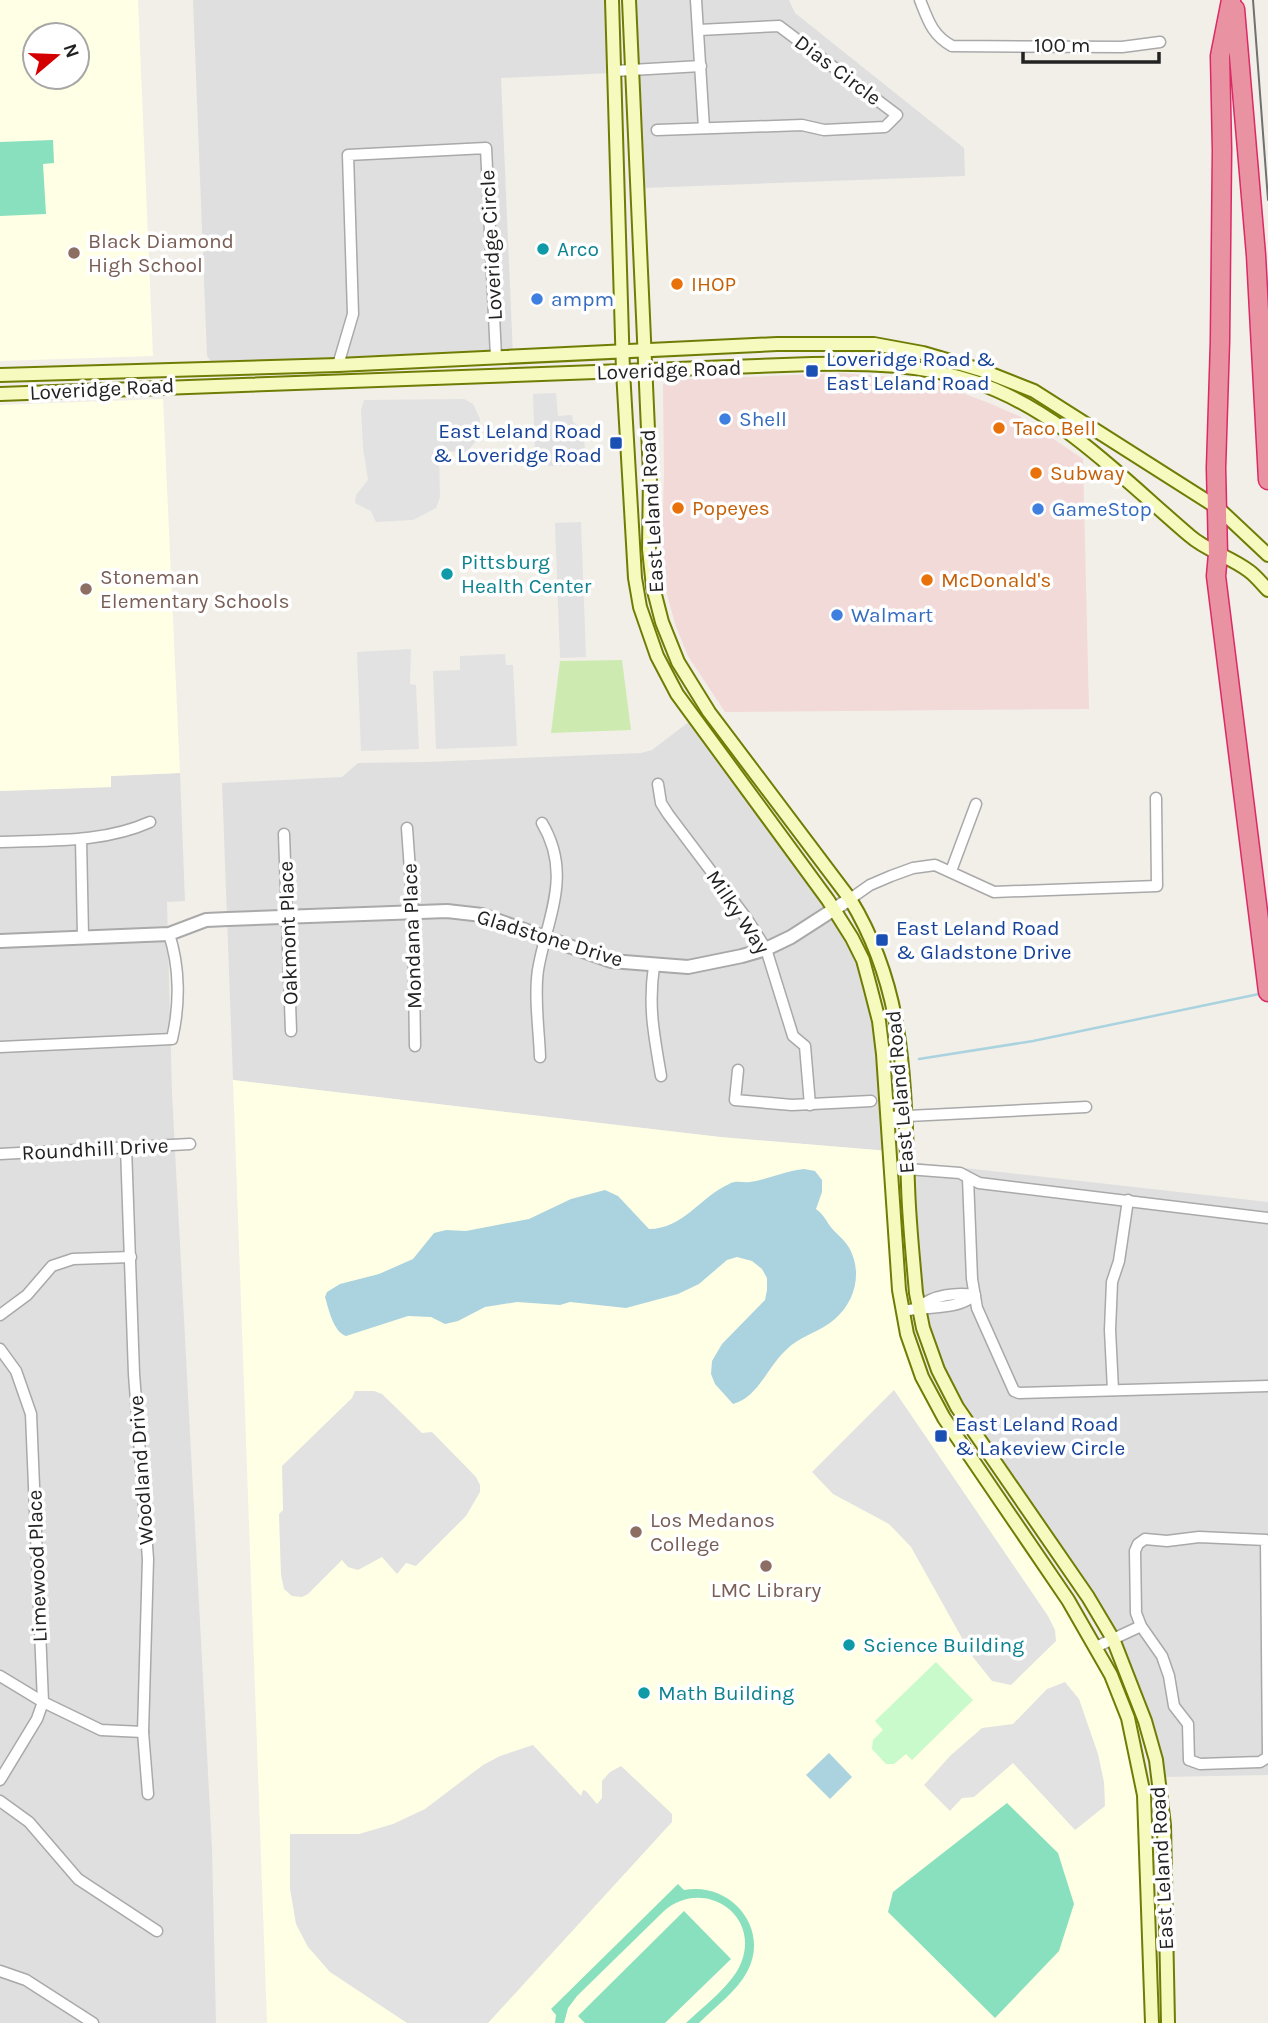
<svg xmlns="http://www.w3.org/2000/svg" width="1268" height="2023" viewBox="0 0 1268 2023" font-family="Karla,sans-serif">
<rect width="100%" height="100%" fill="#f2efe9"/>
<g fill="#e0dfdf">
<path d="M193 0H609L612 73 501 78 513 356 215 367 207 356Z"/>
<path d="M634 0H789L795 13 964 148 965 176 642 188Z"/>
<path d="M694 718 828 900 870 986 889 1151 720 1137 233 1080 222 783 342 777 358 763 427 762 641 753 652 750Z"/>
<path d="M180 773 185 901 167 902 172 1093 212 1848 216 2023H0V791L111 787 110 776Z"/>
<path d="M911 1162 1268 1202V1775L1163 1777 1113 1630 969 1413 937 1353 919 1283Z"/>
</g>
<path fill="#f2dad9" d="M842 373 915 379 949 388 989 403 1021 417 1083 459 1089 709 725 712 688 656 676 627 666 591 662 543 664 474 663 384 669 380Z"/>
<g fill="#ffffe5" fill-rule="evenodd">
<path d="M0 0H138L153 356 0 361ZM35 35H77V77H35Z"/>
<path d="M163 399 180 773 111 776V787L0 791V405Z"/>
<path d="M233 1080 720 1137 889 1151 899 1291 922 1377 1111 1675 1138 1766 1152 2023H267Z"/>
</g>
<path fill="#cdebb0" d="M622 660 631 730 551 733 560 661Z"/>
<path fill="#c8facc" d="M936 1662 973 1700 912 1760 906 1754 894 1764H886L872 1749 873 1740 883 1730 875 1721Z"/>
<g fill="#88e0be">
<path d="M53 140 54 163 43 164 46 214 0 216V142Z"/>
<path d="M1007 1803 1058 1853 1074 1904 1059 1951 995 2018 888 1912 893 1892Z"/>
<path d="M678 1884 684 1890C730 1881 771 1928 747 1972 737 1991 715 2007 699 2023H686C703 2007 733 1984 741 1963 761 1914 703 1877 664 1911L577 1996 568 2008 564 2023H555L556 2015 551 2009Z"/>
<path d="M684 1911 731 1959 665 2023H585L578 2016Z"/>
</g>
<g fill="#e2e2e2">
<path d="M556 393 558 416 572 415 573 422 584 431 585 455 577 456V465L549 466 548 459 535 457 533 394Z"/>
<path d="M464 399 473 404 480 419V436L467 452 439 451 440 497 436 508 413 520 376 522 371 511 355 503 356 495 368 480 363 447 361 410 364 400Z"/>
<path d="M581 522 586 657 560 658 555 523Z"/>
<path d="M411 649 410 684 416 685 419 749 361 751 357 652Z"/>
<path d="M505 654 506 665H513L517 746 436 749 433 671 460 670V656Z"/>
<path d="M894 1390 1048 1616 1055 1630 1056 1641 1011 1685 992 1681 972 1656 911 1547 889 1524 833 1494 812 1472Z"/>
<path d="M355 1391H374L382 1394 422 1433 432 1432 476 1477 480 1485V1492L466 1516 416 1566 406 1563 397 1574 382 1557 358 1570 348 1567 342 1560 308 1594 302 1597 292 1596 284 1589 281 1575 279 1514 283 1510 282 1466 352 1398Z"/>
<path d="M1065 1682 1079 1699 1098 1754 1104 1782 1105 1806 1075 1830 1013 1763 974 1797 962 1798 950 1811 924 1785 950 1756 982 1728 1013 1724 1047 1689Z"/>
<path d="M533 1745 581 1796 583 1790 586 1791 597 1804 602 1798V1781L610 1772 621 1766 668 1810 672 1814V1822L488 2023H407L330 1972 308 1947 296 1924 290 1889V1834H359L393 1824 425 1809 483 1765 500 1756Z"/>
</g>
<g fill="#aad3df">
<path d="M804 1169 815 1171 822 1180V1192L816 1209C823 1214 825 1219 830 1226 835 1233 843 1238 848 1246 863 1270 856 1301 835 1319 820 1332 799 1336 785 1351 767 1368 758 1397 733 1404L715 1384 711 1374 712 1361 722 1344 765 1300 767 1290V1278L762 1269 752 1261 737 1257 727 1260 699 1284 678 1294 626 1308 570 1302 560 1305 517 1302 485 1307 458 1321 445 1324 431 1317 408 1316 346 1336C333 1331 329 1310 325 1297L327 1292 340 1284 379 1274 413 1259 434 1233 446 1230 466 1231 529 1219 571 1199 605 1190 618 1196 649 1229C683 1229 700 1197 729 1184 736 1180 743 1183 750 1182 769 1179 785 1171 804 1169Z"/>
<path d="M829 1753 852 1777 830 1799 806 1775Z"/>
</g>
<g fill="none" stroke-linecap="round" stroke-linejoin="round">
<path stroke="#aad3df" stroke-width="2.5" d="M919 1059 1033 1041 1259 994"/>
<defs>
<g id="minor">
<path d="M696 0 704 128"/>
<path d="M920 0C928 20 932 35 952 46L1122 47 1160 42"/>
<path d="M614 71 701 66"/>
<path d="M657 130 802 125 824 130 885 127 897 115 779 26 699 30"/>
<path d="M338 365 353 314 348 155 486 148 496 357"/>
<path d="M658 784 661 803 668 814 747 919 766 949 793 1036 805 1046 810 1105"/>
<path d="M407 828 413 913 415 1046"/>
<path d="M284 834 291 1031"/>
<path d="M81 839 83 936"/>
<path d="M0 842C51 840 103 843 150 822"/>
<path d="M951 871 976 804"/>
<path d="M850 899 870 885 891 876 913 868 935 865 994 892 1157 886 1156 798"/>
<path d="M654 966C648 1007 654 1035 661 1076"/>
<path d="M0 1047 172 1039C180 1005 180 967 169 934"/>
<path d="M540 1057C539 1029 534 997 538 970 547 917 573 875 542 823"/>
<path d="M738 1070 735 1100 792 1105 871 1101"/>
<path d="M888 1117 1086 1107"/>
<path d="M126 1147 134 1374 148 1559 143 1732 148 1794"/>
<path d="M0 1154 190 1144"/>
<path d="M907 1169 960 1173 979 1183 1268 1218"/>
<path d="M968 1178 972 1279 977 1308 1014 1391 1019 1393 1268 1386"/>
<path d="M903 1311C928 1305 953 1312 975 1295 956 1292 933 1295 919 1307"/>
<path d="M0 1315 27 1295 52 1266 73 1259 131 1257"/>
<path d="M0 1349 16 1371 31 1414 43 1702 37 1719 0 1780"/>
<path d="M1113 1390 1110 1330 1112 1282 1119 1261 1128 1200"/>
<path d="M1199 1537 1266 1540 1268 1757 1260 1762 1200 1764 1189 1760 1188 1724 1174 1706 1169 1676 1162 1656 1141 1626 1136 1613 1135 1551 1138 1544 1145 1539 1167 1541Z"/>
<path d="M1096 1647 1141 1626"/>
<path d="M0 1676 43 1702 101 1730 143 1732"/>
<path d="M0 1801 29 1822 78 1879 157 1931"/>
<path d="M0 1971 26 1980 93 2023"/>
</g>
<path id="tertiary" d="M0 941 169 934 206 920 228 919 447 911 482 915 611 961 688 967 742 956 766 949 791 937 850 899"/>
<g id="secondary">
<path d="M612 0 623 371 635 578 640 607 657 656 677 694 828 900 852 938 863 960 870 986 879 1021 883 1054 899 1290 907 1334 922 1377 944 1418 1068 1600 1111 1675 1128 1718 1144 1795 1152 2023"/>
<path d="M629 0 650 475 649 549 653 587 662 622 678 662 709 712 850 899C906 991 904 1082 908 1185 909 1221 913 1257 916 1293L923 1328 938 1370 957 1407 1088 1597 1113 1639 1145 1721 1156 1760 1164 1825 1168 2023"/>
<path d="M0 375 338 365 777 344H874L923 353 981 370 1034 391 1218 508 1268 555"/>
<path d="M0 394 812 364C867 363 922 364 975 382 1059 410 1124 480 1190 536 1207 551 1231 557 1249 571 1256 576 1262 584 1268 590"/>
</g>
<g id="motorway">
<path d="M1231 0 1220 56 1222 150 1220 341 1216 468 1218 554 1216 576 1268 992"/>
<path d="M1235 9 1256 255 1268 480"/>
</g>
</defs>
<use href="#minor" stroke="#a9a9a9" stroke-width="13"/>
<use href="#tertiary" stroke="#a9a9a9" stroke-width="16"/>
<use href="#secondary" stroke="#707d05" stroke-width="16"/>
<use href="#motorway" stroke="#dc2a67" stroke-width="21"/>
<use href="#minor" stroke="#fff" stroke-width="10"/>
<use href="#tertiary" stroke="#fff" stroke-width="12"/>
<use href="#secondary" stroke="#f7fabf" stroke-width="12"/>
<use href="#motorway" stroke="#e892a2" stroke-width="18"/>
<path stroke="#707070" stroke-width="2" d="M1253 0 1268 200"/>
</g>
<g fill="#0f9aa8" stroke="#fff" stroke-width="2.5">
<circle cx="543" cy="249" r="7"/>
<circle cx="447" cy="574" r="7"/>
<circle cx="849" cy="1645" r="7"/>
<circle cx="644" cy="1693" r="7"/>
</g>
<g fill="#8d6e63" stroke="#fff" stroke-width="2.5">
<circle cx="74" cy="253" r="7"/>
<circle cx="86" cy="589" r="7"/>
<circle cx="636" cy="1532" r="7"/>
<circle cx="766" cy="1566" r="7"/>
</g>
<g fill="#e8710a" stroke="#fff" stroke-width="2.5">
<circle cx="677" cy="284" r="7"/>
<circle cx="999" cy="428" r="7"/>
<circle cx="1036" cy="473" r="7"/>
<circle cx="678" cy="508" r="7"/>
<circle cx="927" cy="580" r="7"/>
</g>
<g fill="#3f7fe0" stroke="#fff" stroke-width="2.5">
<circle cx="537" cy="299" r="7"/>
<circle cx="725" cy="419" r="7"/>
<circle cx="1038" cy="509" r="7"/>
<circle cx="837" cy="615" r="7"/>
</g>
<g fill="#1a4fb4" stroke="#fff" stroke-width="2.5">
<rect x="805" y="364" width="14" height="14" rx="3.5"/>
<rect x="609" y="436" width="14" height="14" rx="3.5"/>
<rect x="875" y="933" width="14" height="14" rx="3.5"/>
<rect x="934" y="1429" width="14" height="14" rx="3.5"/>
</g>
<g text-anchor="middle" stroke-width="7" stroke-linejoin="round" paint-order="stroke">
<g font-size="21" fill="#222" stroke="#fff">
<text transform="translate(838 70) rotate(37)" y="7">Dias Circle</text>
<text transform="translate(491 245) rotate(-93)" y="7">Loveridge Circle</text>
<text transform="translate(669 370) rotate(-2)" y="7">Loveridge Road</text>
<text transform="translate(102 389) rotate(-3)" y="7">Loveridge Road</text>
<text transform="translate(652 511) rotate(-93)" y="7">East Leland Road</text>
<text transform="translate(738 912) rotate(56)" y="7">Milky Way</text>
<text transform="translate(288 933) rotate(-92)" y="7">Oakmont Place</text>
<text transform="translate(412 936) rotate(-92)" y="7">Mondana Place</text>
<text transform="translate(550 938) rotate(17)" y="7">Gladstone Drive</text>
<text transform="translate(900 1092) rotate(-95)" y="7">East Leland Road</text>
<text transform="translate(95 1149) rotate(-3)" y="7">Roundhill Drive</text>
<text transform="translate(141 1470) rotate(-94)" y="7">Woodland Drive</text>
<text transform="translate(37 1566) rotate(-92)" y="7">Limewood Place</text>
<text transform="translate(1162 1868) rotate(-93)" y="7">East Leland Road</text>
</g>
<g font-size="21" fill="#785e54" stroke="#fff" text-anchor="start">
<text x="88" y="248">Black Diamond<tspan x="88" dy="24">High School</tspan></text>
<text x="100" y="584">Stoneman<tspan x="100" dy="24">Elementary Schools</tspan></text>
<text x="650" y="1527">Los Medanos<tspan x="650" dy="24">College</tspan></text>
<text x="766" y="1597" text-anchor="middle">LMC Library</text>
</g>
<g font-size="21" fill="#0d838f" stroke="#fff" text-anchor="start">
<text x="557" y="256">Arco</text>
<text x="461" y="569">Pittsburg<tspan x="461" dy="24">Health Center</tspan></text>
<text x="863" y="1652">Science Building</text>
<text x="658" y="1700">Math Building</text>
</g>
<g font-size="21" fill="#c56008" stroke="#fff" text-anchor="start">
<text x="691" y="291">IHOP</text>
<text x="1013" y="435">Taco Bell</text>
<text x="1050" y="480">Subway</text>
<text x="692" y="515">Popeyes</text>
<text x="941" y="587">McDonald's</text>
</g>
<g font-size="21" fill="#366cbe" stroke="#fff" text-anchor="start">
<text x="551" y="306">ampm</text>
<text x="739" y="426">Shell</text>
<text x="1052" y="516">GameStop</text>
<text x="851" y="622">Walmart</text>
</g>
<g font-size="21" fill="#164399" stroke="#fff" text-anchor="start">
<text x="826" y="366">Loveridge Road &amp;<tspan x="826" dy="24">East Leland Road</tspan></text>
<text x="602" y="438" text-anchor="end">East Leland Road<tspan x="602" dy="24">&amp; Loveridge Road</tspan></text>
<text x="896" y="935">East Leland Road<tspan x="896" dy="24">&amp; Gladstone Drive</tspan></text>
<text x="955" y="1431">East Leland Road<tspan x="955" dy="24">&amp; Lakeview Circle</tspan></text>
</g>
</g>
<g transform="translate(56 56) rotate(71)"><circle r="33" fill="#ffffff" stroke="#a7a7a7" stroke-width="2"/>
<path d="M0-5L12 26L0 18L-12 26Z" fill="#d40000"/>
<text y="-10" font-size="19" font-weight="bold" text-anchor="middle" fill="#222222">N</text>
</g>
<path d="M1023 52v10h136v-10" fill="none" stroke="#222222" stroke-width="3.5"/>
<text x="1034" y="52" font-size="21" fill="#222222" stroke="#ffffff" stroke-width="5" paint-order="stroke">100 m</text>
</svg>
